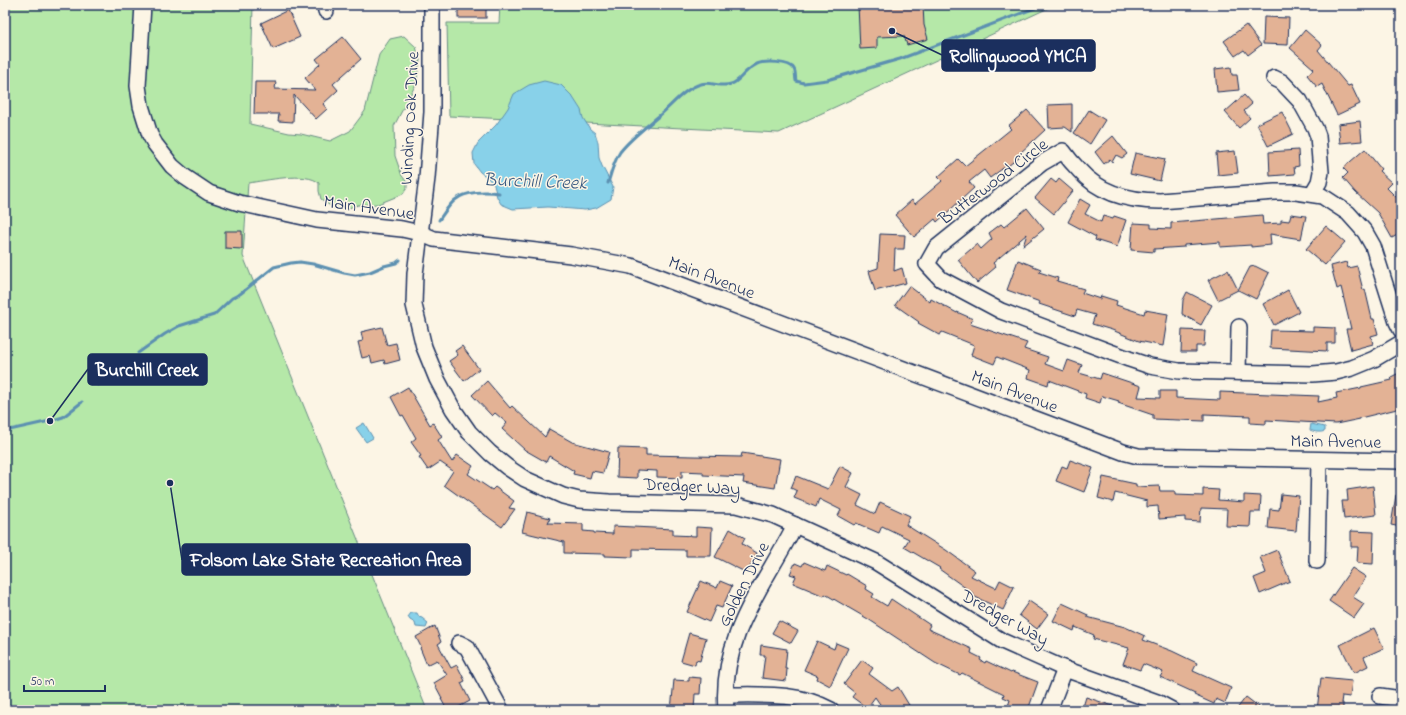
<svg xmlns="http://www.w3.org/2000/svg" width="1406" height="715" viewBox="0 0 1406 715" font-family="'Indie Flower',sans-serif">
<rect width="100%" height="100%" fill="#fcf5e5"/>
<filter id="ink" filterUnits="userSpaceOnUse"><feTurbulence type="fractalNoise" baseFrequency=".025" numOctaves="2"/><feDisplacementMap in="SourceGraphic" scale="8" xChannelSelector="R" yChannelSelector="G"/><feConvolveMatrix kernelMatrix="1 2 1 2 8 2 1 2 1" color-interpolation-filters="sRGB"/></filter>
<g filter="url(#ink)">
<g fill="#b5e8a8" stroke="#688c83">
<path d="M5 5H253L250 124 289 133 301 134 330 141 350 131 365 111 379 55 390 39 404 36 416 47 420 60 416 84 394 126 395 156 402 176 407 182V188L403 194 378 204 358 205 345 209 333 208 321 199 319 191V183C307 171 264 181 248 183L243 256 427 710H5Z"/>
<path d="M500 5H1055L779 133 449 116 447 23H499Z"/>
</g>
<g fill="#88d1e9" stroke="#5c90b1">
<path d="M544 81 561 85 572 96 581 110 583 118 590 129 595 133 598 142 599 158 602 166 613 187 611 199 596 208 585 210 548 207 513 209 501 204 497 197 494 185 488 178 480 172 474 164 473 153 478 143 496 125 508 108 514 94 529 85Z"/>
<path d="M364 423 373 438 366 442 356 428Z"/>
<path d="M1311 424 1325 427V431C1321 433 1314 432 1310 430Z"/>
<path d="M411 613H417L419 617 422 618 428 623 426 628 416 627 415 623 410 620 408 617Z"/>
</g>
<g fill="none" stroke-linecap="round" stroke-linejoin="round">
<g stroke="#5c90b1" stroke-width="3">
<path d="M608 183C611 173 614 161 620 152 631 138 646 127 660 115 672 105 685 88 701 84 710 81 721 88 731 84 738 82 741 76 747 71 749 69 754 66 757 64 764 61 790 61 794 69 796 72 795 77 796 81L804 83 827 80 900 59 1035 8 1039 5"/>
<path d="M439 220C444 213 449 205 455 200 466 191 486 191 499 193"/>
<path d="M138 353 165 334 179 326 214 315 232 298 240 294 274 267 291 263 300 262 313 264 344 273 355 275 370 272 384 266 396 263 400 260"/>
<path d="M98 385 114 368 128 359"/>
<path d="M5 431 50 421 63 417 82 402"/>
</g>
</g>
<g fill="#e3b295" stroke="#1b2f5e">
<rect x="458" y="5" width="28" height="13"/>
<path d="M858 5H923L924 25 928 39 907 45 904 36 877 37V48L860 49Z"/>
<path d="M288 10 300 37 273 49 261 23Z"/>
<path d="M1264 17 1289 18 1288 45 1263 44Z"/>
<path d="M1246 25 1261 45 1248 55 1244 50 1235 56 1224 41Z"/>
<path d="M1305 30 1322 45 1318 50 1348 86 1351 85 1360 104 1337 115 1322 84 1317 87 1307 75 1314 69 1290 48Z"/>
<path d="M343 37 361 59 333 84 338 90 323 104 327 109 316 119 294 95 293 122 278 121 279 114H254L255 82H276L275 89 315 90 305 78 320 64 316 59Z"/>
<path d="M1231 67 1232 75H1237L1239 90 1217 92 1215 69Z"/>
<path d="M1244 95 1252 104 1244 111 1250 118 1239 128 1225 112Z"/>
<path d="M1072 104V132L1065 127 1049 128 1048 105Z"/>
<path d="M1027 110 1045 130 1019 154 1020 156 1007 167 1006 166 990 178 984 170 969 182 974 188 937 222 935 219 914 237 895 215 912 200 915 204 942 181 938 177 958 159 965 166 990 146 1011 129 1008 126Z"/>
<path d="M1089 110 1105 120 1090 144 1074 133Z"/>
<path d="M1282 112 1293 134 1268 146 1257 124Z"/>
<path d="M1360 121 1362 141 1340 143 1338 124Z"/>
<path d="M1113 136 1127 154 1122 158 1116 155 1112 162 1110 159 1104 164 1095 152Z"/>
<path d="M1365 149 1381 169 1379 171 1392 183 1387 188 1401 202V233L1392 238 1378 213 1355 192 1343 178 1348 173 1343 168Z"/>
<path d="M1298 150 1299 166 1294 167 1295 174 1270 176 1269 152Z"/>
<path d="M1235 151 1238 173 1218 175 1216 153Z"/>
<path d="M1135 153 1165 159 1160 181 1130 174Z"/>
<path d="M1051 179 1056 183 1059 179 1073 191 1054 214 1035 198Z"/>
<path d="M1080 199 1090 205 1085 214 1101 222 1103 216 1113 219 1114 216 1126 220 1117 247 1095 240 1096 237 1068 222Z"/>
<path d="M1027 208 1044 229 1023 246 1027 234 993 263 996 267 977 283 958 260 977 244 981 249 992 239 989 233 1001 224 1004 227Z"/>
<path d="M1291 214 1306 216 1301 239 1270 234 1271 245 1251 247V245L1220 247V242L1184 245V247L1154 249V252L1131 250 1133 223 1151 224V228L1171 229V223L1262 215 1263 224 1281 223V220L1289 221Z"/>
<path d="M1326 226 1345 242 1325 265 1306 249Z"/>
<path d="M225 231H242V249L225 248Z"/>
<path d="M880 234 905 235 904 249H895L894 271 902 268 906 283 875 291 869 271 878 268Z"/>
<path d="M1018 260 1041 269 1039 272 1058 278 1057 281 1084 289 1082 293 1100 299 1101 296 1117 301 1116 305 1144 314 1145 310 1168 314 1163 346 1139 341 1112 330 1092 324 1095 315 1077 310 1075 316 1039 304 1040 302 1007 290Z"/>
<path d="M1346 262 1348 268 1357 266 1363 290 1365 289 1372 319H1374L1378 334 1371 336 1373 344 1351 350 1346 329H1351L1341 287 1337 289 1331 266Z"/>
<path d="M1255 266 1269 273 1256 299 1238 290 1250 267Z"/>
<path d="M1228 270 1238 290 1218 300 1208 280Z"/>
<path d="M909 286 930 302 931 299 957 313V312L973 319 970 324 1027 343 1024 349 1048 357 1045 364 1064 371 1068 360 1082 365 1079 373 1100 379 1102 373 1141 386 1138 397 1160 398V391H1176V398L1220 400V392L1319 396 1318 402 1337 398 1336 393 1361 388V387L1392 380 1391 377 1401 372V408L1360 418V419L1336 424 1266 420V424L1250 423V416L1204 414V421L1153 419V415L1118 403 1119 401 1102 396 1100 403 1085 398 1086 394 1049 380 1048 385 1028 378 1030 370 997 357 994 364 971 355 974 345 942 332 940 335 918 323 919 322 895 305Z"/>
<path d="M1288 290 1299 312 1274 325 1263 304Z"/>
<path d="M1187 292 1212 305 1201 325 1182 314 1183 300Z"/>
<path d="M382 327 387 345 396 343 400 360 385 364 384 360 372 363 370 356 362 358 358 342 363 341 361 332Z"/>
<path d="M1313 327 1335 328V343H1327V351L1270 348 1271 330 1313 331Z"/>
<path d="M1182 330 1205 331 1204 346H1196V352H1181Z"/>
<path d="M462 346 479 369 464 381 449 361 458 355 455 351Z"/>
<path d="M487 381 510 408 512 406 545 437 549 429 572 442 609 452 603 473 592 471 590 478 573 474 574 471 549 456 546 462 525 450 502 429 507 423 495 413 492 416 472 395Z"/>
<path d="M408 387 430 425 433 423 442 437 438 440 452 462 457 455 473 466 468 474 492 490 495 487 514 501 509 508 515 509 502 527 444 485 453 471 440 462 428 470 419 457 421 456 411 442 416 438 403 415 401 416 391 397Z"/>
<path d="M618 448 646 449V455L741 457 742 453 780 459 775 488 743 483 744 477 703 475V472L682 471V478L657 477V471L637 470V478L617 477Z"/>
<path d="M1070 460 1093 468 1084 492 1056 481 1062 466 1067 468Z"/>
<path d="M840 466 853 473 846 487 862 495 857 505 875 514 880 502 910 516 906 525 946 550 975 571 971 576 996 588 1000 580 1014 587 1003 610 973 596 974 594 939 569 940 568 904 547 909 539 882 526 879 533 856 523 854 525 838 516 841 510 819 499 816 507 794 498 797 491 791 488 796 476 828 489Z"/>
<path d="M1103 477 1136 484V487L1159 486 1160 491H1175V495L1203 496V489L1219 490 1218 500 1244 502V495L1261 496 1260 512H1251L1250 527 1226 526 1227 509 1201 508 1200 522 1185 521V517L1159 519 1158 506 1147 507V501L1115 493 1113 502 1098 498Z"/>
<path d="M1373 486 1376 515 1344 519 1342 501H1348L1347 490Z"/>
<path d="M1281 494 1299 496 1296 531 1268 528 1270 509 1279 510Z"/>
<path d="M1396 495H1401V527L1391 525Z"/>
<path d="M527 512 550 518 548 523 583 524V531L594 532V533L613 534V526L673 529V535L696 536V527L712 528 711 556H686V550L633 549V557L605 556V554L564 553V542L522 532Z"/>
<path d="M730 529 745 538 742 544 757 553 747 573 715 557Z"/>
<path d="M1351 531 1374 532 1373 564 1357 563 1358 547H1351Z"/>
<path d="M1277 550 1290 581 1260 594 1254 578 1266 573 1260 557Z"/>
<path d="M804 562 825 571 827 566 846 575 847 574 867 586 866 589 874 594 872 597 887 606 891 599 930 625 928 629 972 649 971 653 981 658 980 660 985 663 986 661 1011 673 1012 672 1038 682 1028 710H1018L1008 706 1010 700 1003 697 1004 694 962 673 960 675 935 663 868 619 825 594 824 596 793 583 796 576 790 574 795 563 802 566Z"/>
<path d="M1352 568 1366 577 1353 597 1364 604 1354 618 1329 601Z"/>
<path d="M701 581 717 588 720 581 732 586 722 608 716 606 709 622 687 612Z"/>
<path d="M1029 601 1048 614 1037 629 1019 615Z"/>
<path d="M1062 603 1088 615 1087 617 1125 627 1145 636 1143 640 1172 651 1197 663 1193 671 1231 688 1225 703 1216 699 1214 704 1194 695 1195 693 1160 677 1163 672 1143 664 1140 670 1123 664 1129 648 1093 639 1094 635 1075 627 1074 631 1053 621Z"/>
<path d="M779 621 798 631 791 643 772 633Z"/>
<path d="M435 626 441 642 438 644 451 668 457 665 465 681 461 683 470 701 453 710H447L441 699 442 698 434 683 447 675 437 660 427 665 420 648 421 647 416 637Z"/>
<path d="M1374 628 1384 648 1364 657 1368 666 1354 673 1340 645Z"/>
<path d="M689 633 706 638 700 661 696 660 695 665 681 661Z"/>
<path d="M817 641 834 649 836 643 848 648 830 686 817 679 818 676 804 670Z"/>
<path d="M761 645 787 649 785 669H787L786 681 762 678 765 655H760Z"/>
<path d="M862 660 873 668 869 674 892 691 898 687 912 710H884L875 697 867 708 852 697 855 693 844 684Z"/>
<path d="M689 677 701 678 700 694H695L694 710H671L674 680 689 681Z"/>
<path d="M1321 678 1352 681 1350 697 1342 696 1341 703H1343V710H1317Z"/>
<path d="M1086 697 1119 708V710H1082Z"/>
<path d="M1246 697 1263 710H1236Z"/>
</g>
<g fill="none" stroke-linecap="round" stroke-linejoin="round">
<defs>
<g id="minor">
<path d="M143 5 138 86 141 106 150 135 155 144 172 166 185 177 209 193 239 203 317 220 402 229 420 233 434 239 571 255 631 266 1123 452 1138 456 1401 461"/>
<path d="M325 5 326 11"/>
<path d="M432 5V112L427 178 415 274 414 305 424 347 437 379 453 409 469 432 490 453 507 467 525 479 563 496 579 500 609 502 736 505 773 515 876 562 1002 641 1065 669 1157 702 1172 710"/>
<path d="M1274 78 1282 82 1300 101 1315 128 1318 136 1321 172 1319 182 1312 194"/>
<path d="M1401 330 1397 322 1373 246 1365 232 1348 213 1322 196 1296 192H1275L1160 201C1130 201 1100 194 1079 170 1073 164 1068 158 1063 151L1042 163 936 248 927 264 941 279 1001 311 1129 359 1150 366 1179 371 1313 374 1336 372 1352 368 1374 359 1401 343"/>
<path d="M1238 372 1239 327"/>
<path d="M1317 561 1319 460"/>
<path d="M459 643 467 647 501 710"/>
<path d="M726 695C762 695 798 692 831 710"/>
<path d="M1380 696 1401 699"/>
<path d="M726 710C720 636 764 586 795 525"/>
<path d="M1049 710 1065 669"/>
</g>
</defs>
<use href="#minor" stroke="#1b2f5e" stroke-width="18"/>
<use href="#minor" stroke="#fcf5e5" stroke-width="15"/>
</g>
</g>
<g text-anchor="middle" stroke-width="3" stroke-linejoin="round" paint-order="stroke">
<g font-size="18" fill="#1b2f5e" stroke="#fcf5e5">
<text transform="translate(409 118) rotate(-87)" y="6">Winding Oak Drive</text>
<text transform="translate(993 181) rotate(-37)" y="6">Butterwood Circle</text>
<text transform="translate(369 207) rotate(8)" y="6">Main Avenue</text>
<text transform="translate(712 277) rotate(21)" y="6">Main Avenue</text>
<text transform="translate(1015 391) rotate(21)" y="6">Main Avenue</text>
<text transform="translate(1336 441) rotate(1)" y="6">Main Avenue</text>
<text transform="translate(692 486) rotate(3)" y="6">Dredger Way</text>
<text transform="translate(743 584) rotate(-63)" y="6">Golden Drive</text>
<text transform="translate(1005 617) rotate(29)" y="6">Dredger Way</text>
</g>
<g font-size="19" font-style="italic" fill="#365881" stroke="#fcf5e5">
<text transform="translate(535 180) rotate(2)" y="7">Burchill Creek</text>
</g>
</g>
<path fill="none" stroke="#1b2f5e" stroke-width="1.5" d="M892 31L942 55M50 421L88 369M170 483L182 560"/>
<g fill="#1b2f5e" stroke="#fcf5e5" stroke-width="1.5">
<circle cx="892" cy="31" r="4"/>
<circle cx="50" cy="421" r="4"/>
<circle cx="170" cy="483" r="4"/>
</g>
<g fill="#1b2f5e" stroke="#1b2f5e" stroke-width="1.5">
<rect x="942" y="40" width="153" height="31" rx="4"/>
<rect x="88" y="354" width="119" height="31" rx="4"/>
<rect x="182" y="544" width="288" height="31" rx="4"/>
</g>
<g font-size="19" text-anchor="middle" font-weight="bold" fill="#fff">
<text x="1018" y="62">Rollingwood YMCA</text>
<text x="147" y="376">Burchill Creek</text>
<text x="326" y="566">Folsom Lake State Recreation Area</text>
</g>
<rect width="1406" height="715" fill="none" stroke="#fcf5e5" stroke-width="20"/>
<rect x="10" y="10" width="1386" height="695" fill="none" stroke="#1b2f5e" stroke-width="1.5" filter="url(#ink)"/>
<path d="M24 685v6h81v-6" fill="none" stroke="#1b2f5e" stroke-width="2"/>
<text x="30" y="685" font-size="12" fill="#1b2f5e" stroke="#fcf5e5" stroke-width="3" paint-order="stroke">50 m</text>
</svg>
